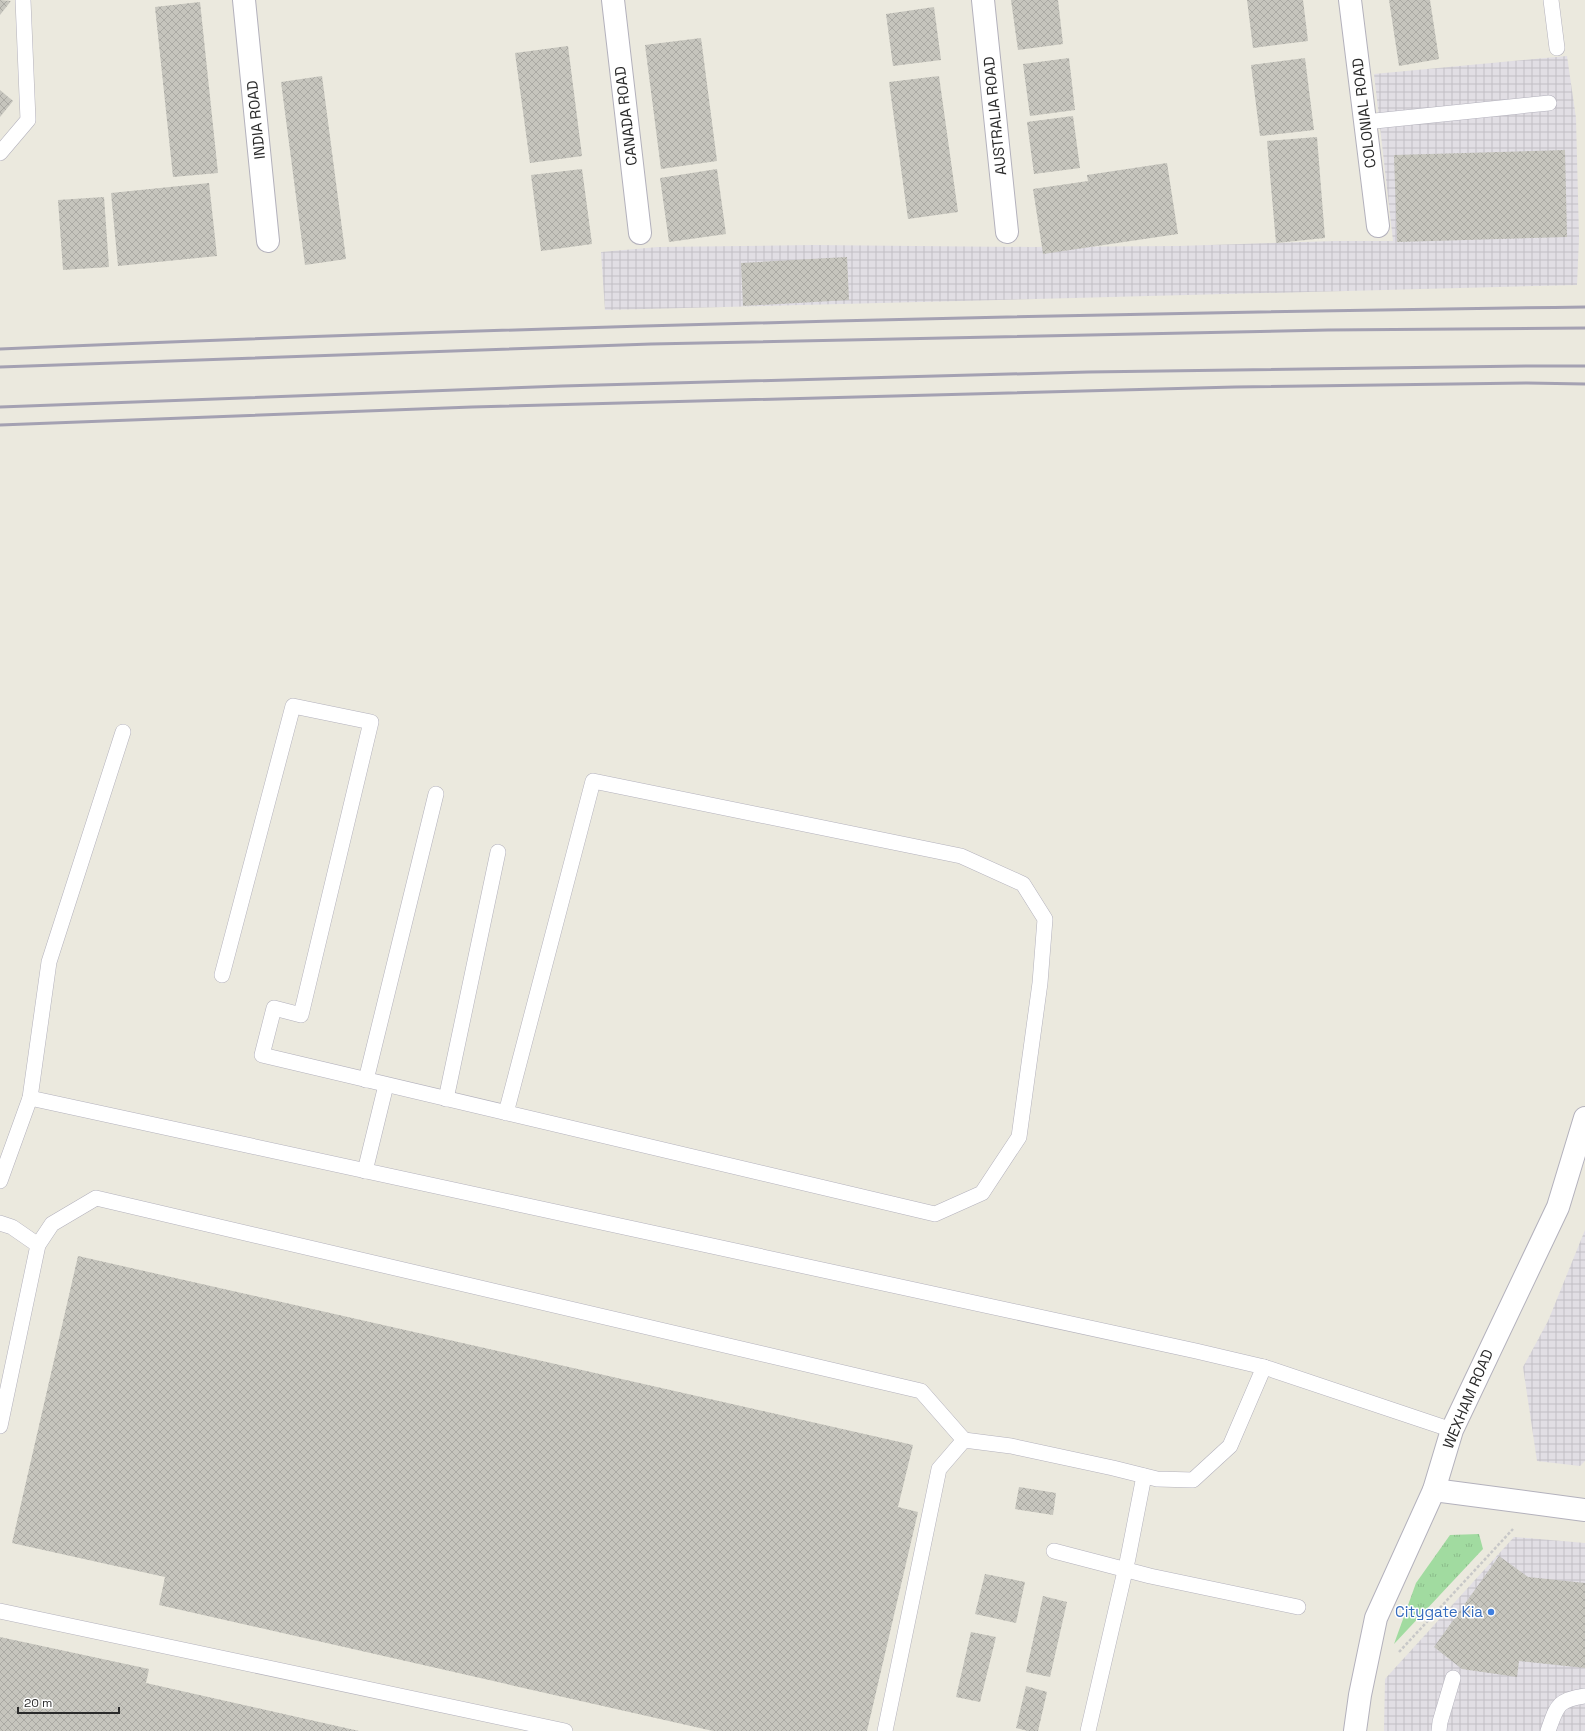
<svg xmlns="http://www.w3.org/2000/svg" width="1585" height="1731" viewBox="0 0 1585 1731" font-family="'Space Grotesk',sans-serif">
<defs>
<pattern id="industrial-grid" width="8" height="8" patternUnits="userSpaceOnUse"><rect width="8" height="8" fill="#e1dee4"/><path d="M0 4h8M4 0v8" fill="none" stroke="#c1bfc4"/></pattern>
<pattern id="grass-tufts" width="24" height="20" patternUnits="userSpaceOnUse"><rect width="24" height="20" fill="#a1dba0"/><path d="M3 7l-1-3M5 7V3M7 7l1-3M15 17l-1-3M17 17v-4M19 17l1-3" fill="none" stroke="#8bbc8a"/></pattern>
<pattern id="building-cross-hatch" width="8" height="8" patternUnits="userSpaceOnUse"><rect width="8" height="8" fill="#c6c5bd"/><path d="M0 0l8 8M0 8l8-8" fill="none" stroke="#aaa9a3"/></pattern>
</defs>
<rect width="100%" height="100%" fill="#ebe9de"/>
<g fill="url(#industrial-grid)">
<path d="M1567 56 1576 118 1579 238 1577 285 605 310 601 252 658 247 813 245 1031 247 1178 246 1336 241H1393L1374 74Z"/>
<path d="M1585 1230V1461L1580 1466 1537 1461 1523 1367 1548 1321Z"/>
<path d="M1514 1537 1585 1543V1731H1384L1385 1679Z"/>
</g>
<path fill="url(#grass-tufts)" d="M1479 1534 1483 1549 1394 1644 1416 1583 1450 1535Z"/>
<g fill="url(#building-cross-hatch)">
<path d="M0 0 11 1 0 15Z"/>
<path d="M1011 0H1058L1063 44 1018 50Z"/>
<path d="M1247 0H1303L1308 41 1253 48Z"/>
<path d="M1389 0H1430L1439 59 1399 66Z"/>
<path d="M200 2 218 173 173 177 155 7Z"/>
<path d="M934 7 941 60 893 66 886 14Z"/>
<path d="M701 38 717 161 661 169 645 45Z"/>
<path d="M568 46 582 156 530 163 515 53Z"/>
<path d="M1069 58 1075 110 1030 116 1023 64Z"/>
<path d="M1305 58 1314 130 1260 136 1251 65Z"/>
<path d="M322 76 346 259 305 265 281 82Z"/>
<path d="M939 76 958 212 908 219 889 82Z"/>
<path d="M0 90 13 101 0 117Z"/>
<path d="M1073 116 1080 168 1034 174 1027 122Z"/>
<path d="M1317 137 1325 238 1276 243 1267 141Z"/>
<path d="M1565 150 1567 237 1397 242 1394 155Z"/>
<path d="M1167 163 1178 234 1043 254 1033 189 1088 181 1087 175Z"/>
<path d="M582 169 592 244 541 251 531 175Z"/>
<path d="M717 169 726 234 669 242 660 178Z"/>
<path d="M209 183 217 256 118 266 111 193Z"/>
<path d="M104 197 109 267 63 270 58 200Z"/>
<path d="M847 257 849 300 743 306 741 263Z"/>
<path d="M78 1256 913 1445 898 1507 918 1512 867 1731H713L159 1605 165 1577 12 1543Z"/>
<path d="M1019 1487 1056 1493 1053 1515 1015 1509Z"/>
<path d="M1499 1556 1528 1577 1585 1583V1668L1519 1661 1517 1677 1462 1669 1434 1647Z"/>
<path d="M985 1574 1025 1582 1016 1623 975 1614Z"/>
<path d="M1043 1596 1067 1602 1050 1677 1026 1672Z"/>
<path d="M971 1632 996 1637 980 1702 956 1697Z"/>
<path d="M0 1637 149 1669 146 1683 359 1731H0Z"/>
<path d="M1026 1686 1047 1692 1038 1731H1028L1016 1728Z"/>
</g>
<g fill="none" stroke-linecap="round" stroke-linejoin="round">
<defs>
<g id="service">
<path d="M1551 0 1557 48"/>
<path d="M1365 122 1549 103"/>
<path d="M0 153 28 120 23 0"/>
<path d="M222 975 293 706 371 722 301 1015 274 1008 262 1055 935 1214 982 1193 1019 1137 1040 983 1045 919 1023 884 961 856 593 781 506 1113"/>
<path d="M366 1080 436 794"/>
<path d="M30 1098 1196 1351 1264 1367 1452 1430"/>
<path d="M446 1099 498 852"/>
<path d="M365 1171 386 1085"/>
<path d="M0 1181 30 1098 49 962 123 732"/>
<path d="M0 1223 12 1227 38 1245"/>
<path d="M0 1426 38 1245 52 1224 96 1198 921 1391 964 1440"/>
<path d="M1054 1551 1150 1576 1298 1607"/>
<path d="M0 1611 565 1731"/>
<path d="M885 1731 939 1469 964 1440 1011 1446 1113 1468 1157 1479 1193 1480 1230 1446 1264 1367"/>
<path d="M1088 1731 1128 1558 1144 1476"/>
<path d="M1439 1731 1440 1722 1453 1678"/>
<path d="M1548 1731C1557 1706 1557 1700 1585 1696"/>
</g>
<g id="minor">
<path d="M244 0 268 241"/>
<path d="M613 0 640 233"/>
<path d="M983 0 1007 232"/>
<path d="M1350 0 1378 226"/>
<path d="M1434 1490 1585 1510"/>
</g>
<path id="tertiary" d="M1355 1731 1360 1695 1376 1618 1434 1490 1452 1430 1558 1207 1585 1118"/>
</defs>
<use href="#service" stroke="#b3b1bc" stroke-width="16"/>
<use href="#minor" stroke="#b3b1bc" stroke-width="24"/>
<use href="#tertiary" stroke="#b3b1bc" stroke-width="24"/>
<path stroke="#c8c8c8" stroke-width="2.5" stroke-dasharray="3 2" stroke-linecap="butt" d="M1399 1652 1513 1529"/>
<use href="#service" stroke="#fff" stroke-width="15"/>
<use href="#minor" stroke="#fff" stroke-width="22"/>
<use href="#tertiary" stroke="#fff" stroke-width="22"/>
<g stroke="#a4a1b2" stroke-width="3">
<path d="M0 349C528 326 1057 314 1585 307"/>
<path d="M0 367 651 344 1328 330 1585 328"/>
<path d="M0 407 562 386 1088 372 1526 366H1585"/>
<path d="M0 425 472 407 1235 387 1527 383 1585 384"/>
</g>
</g>
<circle fill="#3f7fe0" stroke="#fff" stroke-width="1.5" cx="1491" cy="1612" r="4"/>
<g text-anchor="middle" stroke-width="3" stroke-linejoin="round" paint-order="stroke">
<g font-size="15" fill="#2a2a2a" stroke="#fff">
<text transform="translate(1364 113) rotate(-97)" y="5">COLONIAL ROAD</text>
<text transform="translate(626 116) rotate(-97)" y="5">CANADA ROAD</text>
<text transform="translate(995 116) rotate(-96)" y="5">AUSTRALIA ROAD</text>
<text transform="translate(256 120) rotate(-96)" y="5">INDIA ROAD</text>
<text transform="translate(1468 1399) rotate(-67)" y="5">WEXHAM ROAD</text>
</g>
<g font-size="15" fill="#366cbe" stroke="#fff" text-anchor="end">
<text x="1483" y="1617">Citygate Kia</text>
</g>
</g>
<path d="M18 1707v6h101v-6" fill="none" stroke="#2a2a2a" stroke-width="2"/>
<text x="24" y="1707" font-size="12" fill="#2a2a2a" stroke="#ffffff" stroke-width="3" paint-order="stroke">20 m</text>
</svg>
